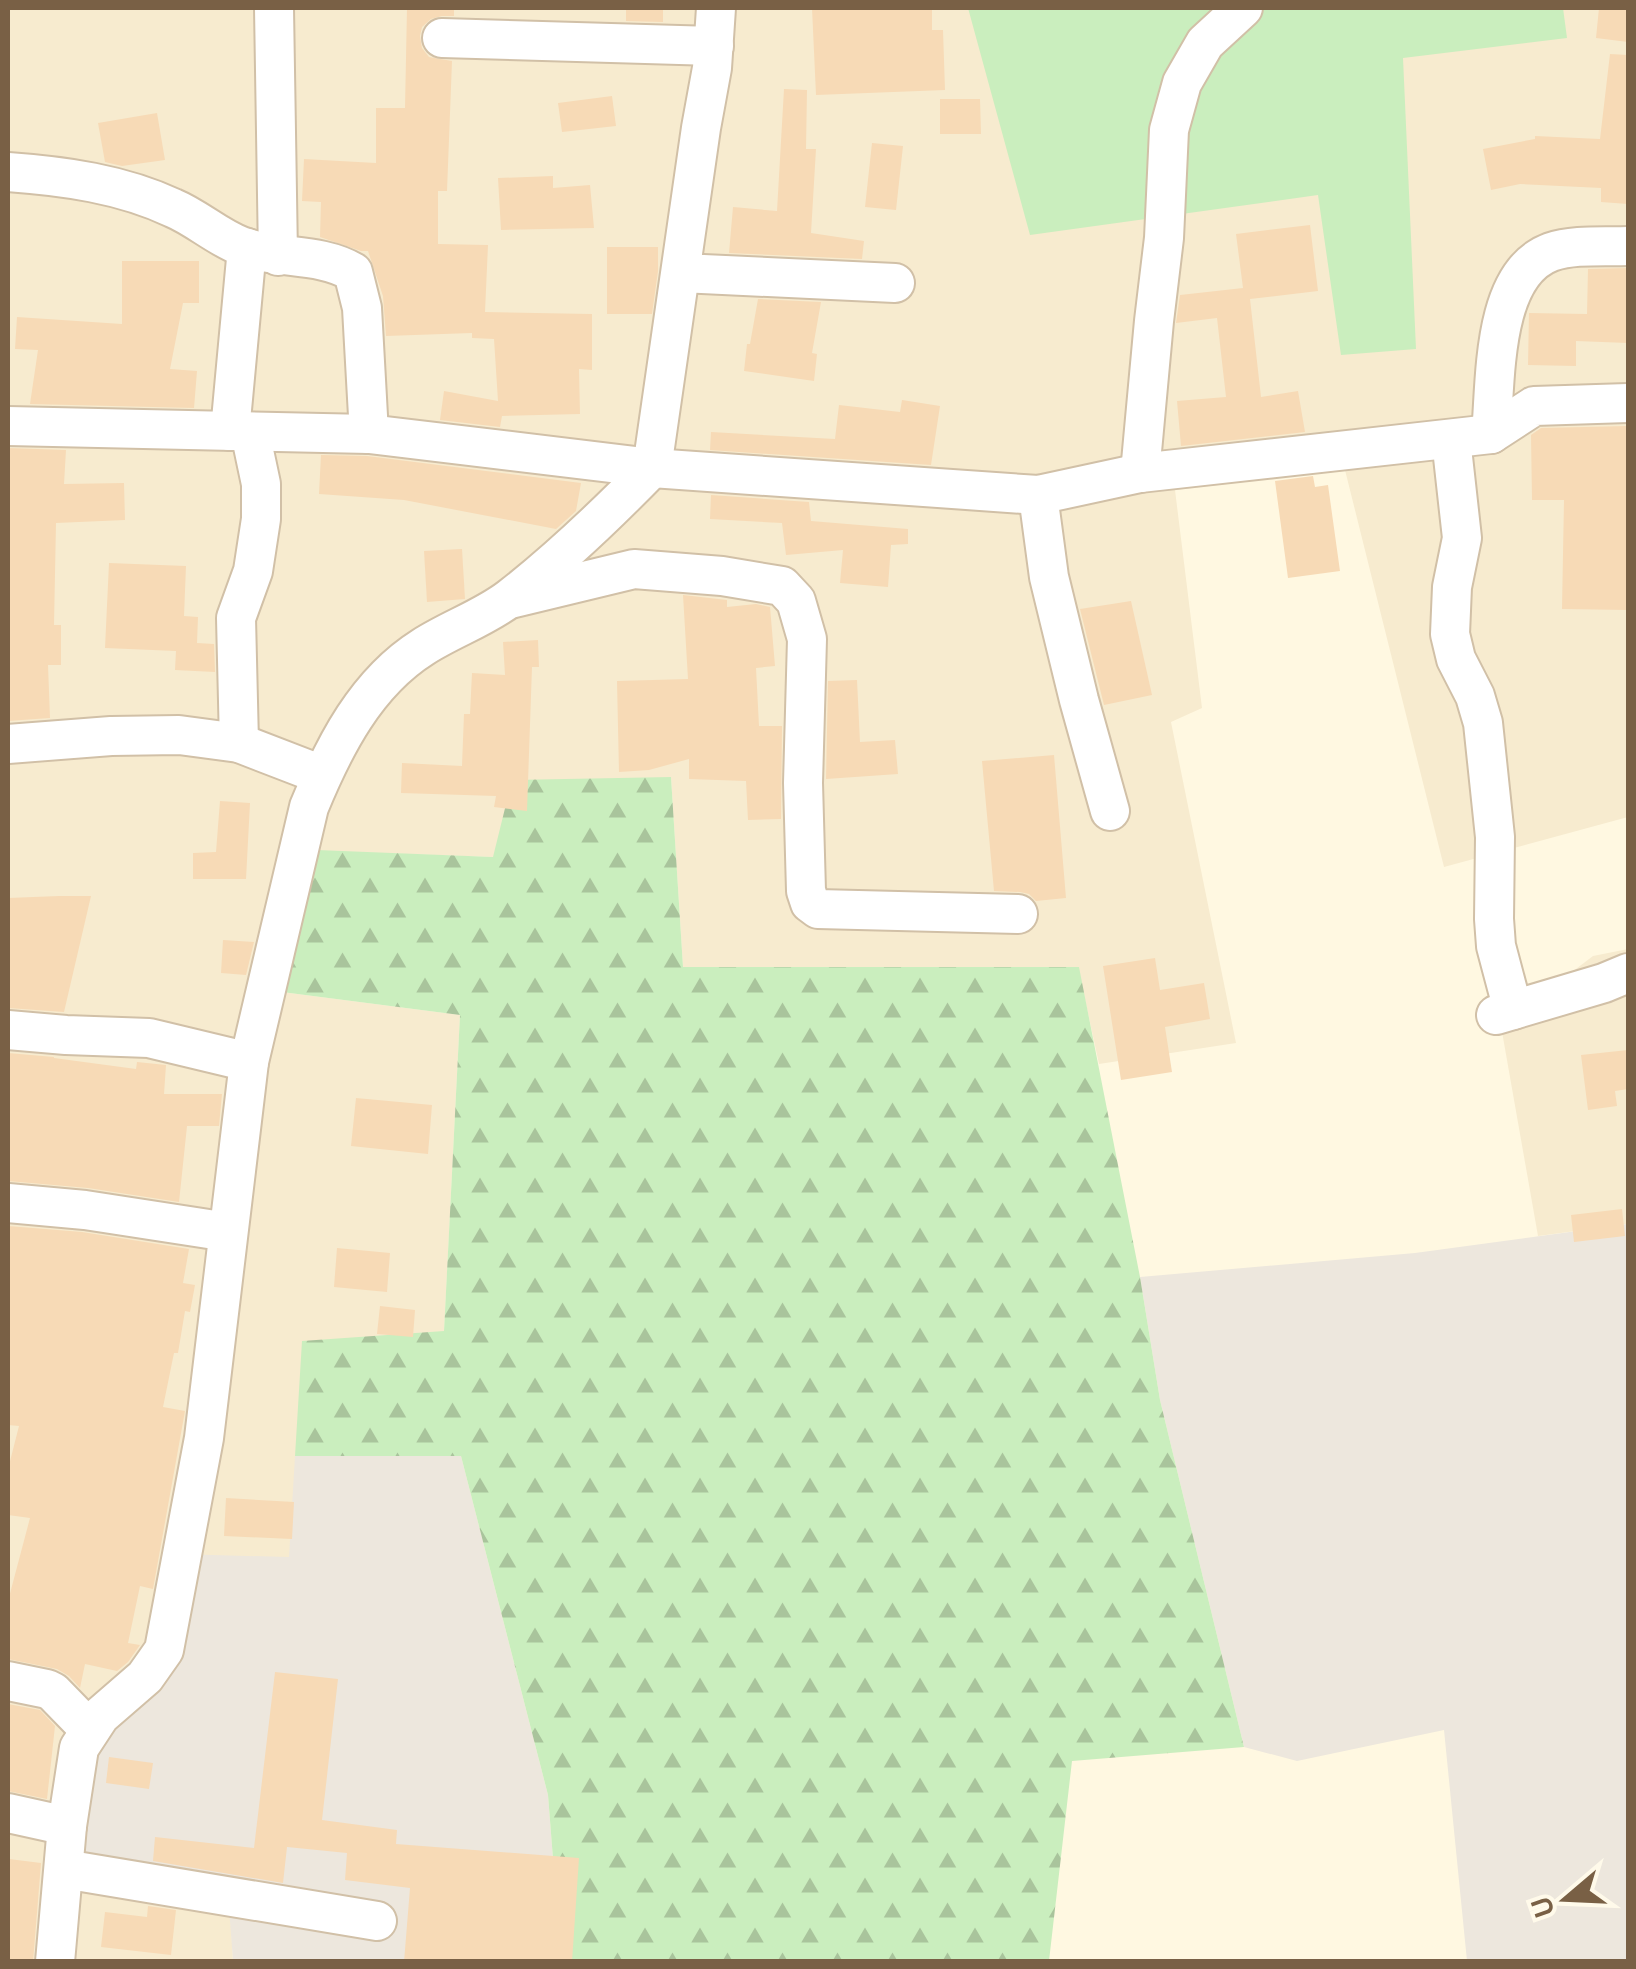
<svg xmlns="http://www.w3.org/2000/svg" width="1636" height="1969" viewBox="0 0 1636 1969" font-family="'DM Sans',sans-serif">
<defs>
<pattern id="forest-firs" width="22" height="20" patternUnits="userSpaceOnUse" patternTransform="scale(2.5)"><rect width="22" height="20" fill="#caeebe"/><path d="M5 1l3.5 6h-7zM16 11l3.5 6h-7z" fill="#a9c49c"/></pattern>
</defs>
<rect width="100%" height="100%" fill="#fff8e1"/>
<g fill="#f7ebcf">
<path d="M8 8H1628V817L1444 867 1345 470 1175 490 1202 708 1171 722 1236 1043 1099 1064 1078 967H683L671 777 493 857 317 851 282 992 460 1015 444 1332 289 1557 230 1908 233 1961 8 1962Z"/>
<path d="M1628 949V1224L1538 1236 1501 1026 1593 956Z"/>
</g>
<g fill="#ede7dd">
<path d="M1628 1224V1961H1467L1444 1730 1297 1761 1244 1747 1160 1400 1140 1277 1415 1253Z"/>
<path d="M295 1456H461L548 1795 561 1961H233L229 1908 72 1878 67 1734 147 1677 175 1554 289 1557Z"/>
</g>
<path fill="#caeebe" d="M968 8H1563L1567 38 1403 58 1416 349 1341 355 1318 195 1030 235Z"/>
<path fill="url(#forest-firs)" d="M671 777 683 967H1079L1140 1277 1160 1400 1244 1747 1072 1761 1049 1961H561L548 1795 461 1456H295L302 1341 444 1331 460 1015 282 992 317 850 493 857 512 780Z"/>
<g fill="#f7dab6">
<path d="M407 8H454V16H442L431 19 422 27 420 36 422 48 429 57 452 61 447 191H438V244L488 245 485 312 592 314V370L579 369 580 414 502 416 500 427 440 420 444 391 498 401 494 339 472 338V333L386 336 383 296 368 251H361L320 237 321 202 302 201 304 159 376 163V108H405Z"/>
<path d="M626 8H663V22L626 21Z"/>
<path d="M812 8H932V30H943L945 90 816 95Z"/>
<path d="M1599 8H1628V42L1596 38Z"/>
<path d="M1610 54 1628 55V204L1601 202V188L1520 184 1491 190 1483 149 1535 139V136L1600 139Z"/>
<path d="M784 89 807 90 806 149H816L811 233 864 241 862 259 729 253 733 207 777 211Z"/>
<path d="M612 96 616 126 562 132 558 103Z"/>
<path d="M940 99H980L981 134H940Z"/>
<path d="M157 113 165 160 122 166 105 162 98 123Z"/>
<path d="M872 143 903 146 896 210 865 207Z"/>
<path d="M553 176V188L590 185 594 228 501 230 498 178Z"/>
<path d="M1310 225 1318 291 1250 299 1261 397 1298 391 1305 432 1181 446 1177 401 1226 397 1217 318 1176 323 1180 295 1243 288 1236 234Z"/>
<path d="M607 247H658V271L652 314H607Z"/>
<path d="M122 261H199V303H183L170 369 197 371 194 408 30 404 38 350 15 349 17 317 122 324Z"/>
<path d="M1628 268V343L1576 341V366L1528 365 1529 313 1587 314 1588 269Z"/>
<path d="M758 299 821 302 812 353 817 354 814 381 744 371 747 344H750Z"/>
<path d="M902 400 940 406 931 465 710 450 711 432 835 439 839 405 900 412Z"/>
<path d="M1628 426V610L1562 609 1564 500H1532L1531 435 1541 428Z"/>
<path d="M8 448 66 450 64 484 124 483 125 520 56 523 54 625H61V665H48L50 718 8 721Z"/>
<path d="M321 455 367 456 581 483 576 511 556 529 404 500 319 494Z"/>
<path d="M1313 476 1315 487 1328 485 1340 571 1288 578 1275 481Z"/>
<path d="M711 495 809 502 811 521 908 529V544L891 545 888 587 840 583 843 550 786 555 782 523 710 519Z"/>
<path d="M462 549 465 599 427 602 424 551Z"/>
<path d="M109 563 186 566 184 616 198 617 197 643 214 644 215 672 175 670 176 651 105 648Z"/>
<path d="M683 595 727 600V607L756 604 770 607 775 666 756 668 759 726H782L781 819 748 820 746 781 689 779V759L649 770 619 772 617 681 688 679Z"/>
<path d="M1131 601 1152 695 1104 705 1080 609Z"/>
<path d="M538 640 539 667H532L527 811 494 807 496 796 401 793 402 763 462 766 464 714H470L472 673 505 675 503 642Z"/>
<path d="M857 680 860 742 895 740 898 774 826 779 828 681Z"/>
<path d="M1054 755 1066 898 1036 901 1029 894 1020 892 994 891 982 761Z"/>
<path d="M220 801 250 803 246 879H193V853L216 852Z"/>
<path d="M59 896H91L64 1012 8 1008V898Z"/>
<path d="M223 940 254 942 246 975 221 973Z"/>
<path d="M1155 958 1160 990 1204 983 1210 1019 1165 1027 1172 1072 1121 1080 1103 966Z"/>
<path d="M1628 1050V1089L1615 1091 1617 1106 1588 1110 1581 1055Z"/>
<path d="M8 1053 54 1057V1058L136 1069 137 1062 166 1065 164 1094H222L219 1126H187L179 1202 88 1188 8 1181Z"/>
<path d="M356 1098 432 1105 428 1154 351 1146Z"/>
<path d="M1622 1209 1625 1236 1574 1242 1571 1215Z"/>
<path d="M8 1226 82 1232 189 1249 183 1283 195 1285 190 1312 185 1311 178 1353H174L163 1407 185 1411 153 1589 140 1586 128 1643 140 1645 128 1662 117 1671 85 1664 80 1688 69 1676 57 1669 8 1659V1601L30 1518 8 1515V1469L19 1426 8 1425Z"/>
<path d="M337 1248 390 1253 387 1292 334 1287Z"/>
<path d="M380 1306 415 1310 413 1337 377 1334Z"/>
<path d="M226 1498 294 1502 292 1539 224 1536Z"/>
<path d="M275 1672 338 1679 322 1820 397 1830 396 1844 579 1858 572 1962H404L410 1888 345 1880 347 1853 287 1847 283 1883 153 1861 155 1837 254 1848Z"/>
<path d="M8 1704 40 1710 55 1726 47 1799 8 1791Z"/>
<path d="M109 1757 153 1763 149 1789 106 1783Z"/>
<path d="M9 1859 41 1863 33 1962H8Z"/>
<path d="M148 1906 176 1910 171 1955 101 1947 105 1912 147 1917Z"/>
</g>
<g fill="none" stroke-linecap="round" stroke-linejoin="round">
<defs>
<g id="street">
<path d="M274 8 278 256"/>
<path d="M442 38 714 46"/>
<path d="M8 172C64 176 122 184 173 208 197 218 217 237 241 246 278 260 318 252 353 272L362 308 369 434"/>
<path d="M681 273 895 283"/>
<path d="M8 426 369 434 652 468 1038 495 1140 473 1491 434 1534 406 1628 403"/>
<path d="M230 431 247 248"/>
<path d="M1491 434C1496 381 1491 274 1551 252 1574 244 1604 247 1628 246"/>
<path d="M1451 439 1462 538 1452 587 1450 634 1456 659 1475 696 1483 723 1495 837 1494 919 1496 946 1513 1010"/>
<path d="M1140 473 1154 321 1164 238 1169 130 1182 83 1205 43 1243 8"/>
<path d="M1038 495 1049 577 1079 700 1110 811"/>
<path d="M514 598 634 569 722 576 782 586 796 601 807 639 803 783 806 891 810 903 818 909 1018 914"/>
<path d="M239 743 236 618 253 571 261 519V484L250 432"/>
<path d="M8 744 111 736 179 735 239 743 322 775"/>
<path d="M1496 1015 1604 983 1628 973"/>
<path d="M8 1030 66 1035 149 1038 249 1062"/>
<path d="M8 1203 85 1210 228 1232"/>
<path d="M8 1681 47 1689 53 1692 90 1730"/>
<path d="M8 1813 67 1826"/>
<path d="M64 1869 377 1921"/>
<path d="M55 1962 67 1826 79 1748 100 1716 145 1677 164 1650 204 1438 249 1062 309 807C334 746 366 683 423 647 451 629 484 618 510 598 559 560 609 512 652 468L701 128 712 68 716 8"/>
</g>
</defs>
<use href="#street" stroke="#d1c0a7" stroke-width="42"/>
<use href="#street" stroke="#fff" stroke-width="38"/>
</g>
<rect width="1636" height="1969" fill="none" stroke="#796045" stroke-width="20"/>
<g transform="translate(1566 1899) rotate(251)" stroke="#fffaea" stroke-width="8" paint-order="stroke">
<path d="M0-8L18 38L0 25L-18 38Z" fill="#796045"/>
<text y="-15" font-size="28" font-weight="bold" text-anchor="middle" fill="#796045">U</text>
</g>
</svg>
